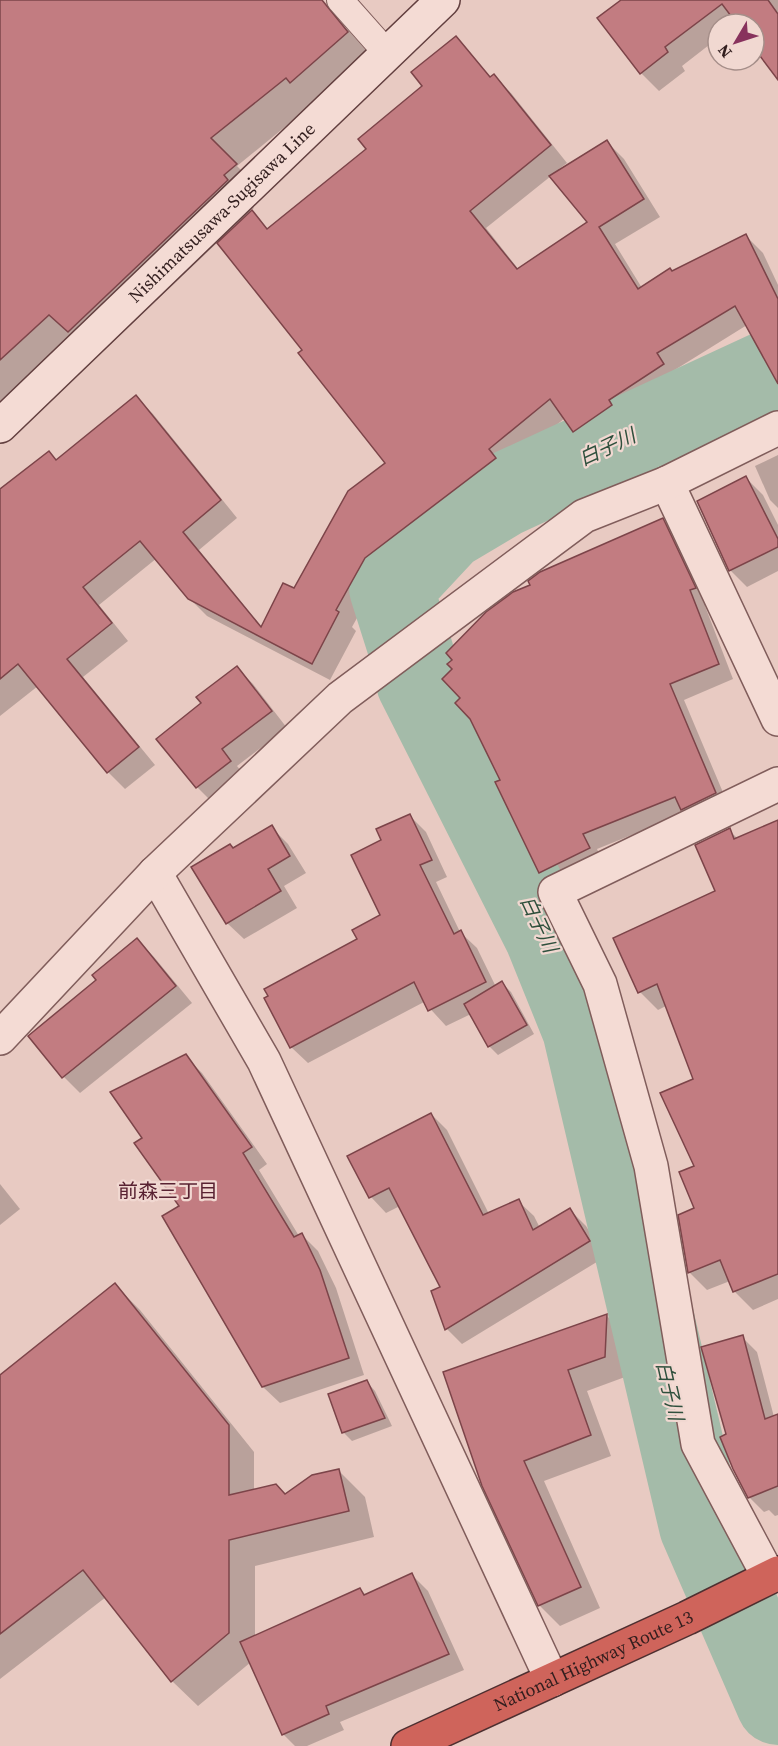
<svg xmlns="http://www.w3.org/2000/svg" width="778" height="1746" viewBox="0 0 778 1746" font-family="'Source Serif 4','Noto Sans JP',serif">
<rect width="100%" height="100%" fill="#e8cac2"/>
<g fill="#0003" fill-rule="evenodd">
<path d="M0 0H321L374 59 313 104 237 166 262 191 250 203 254 208 250 211 269 230 369 149 424 86 456 38 491 78 494 76 511 93 567 163 559 169 560 171 607 142 624 159 660 217 615 244 642 288 746 236 763 253 778 285V368L747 325 673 371 680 382 625 418 628 423 591 448 574 431 565 418 505 467 512 475 381 575 352 627 356 631 330 680 207 616 189 598 157 558 99 605 128 641 83 677 155 765 125 789 108 772 38 686 0 716V512L57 461 136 397 153 414 237 518 199 550 262 627 295 590 387 463 304 350 218 242 96 358 77 340 0 411ZM551 176 589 222 519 270 486 228Z"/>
<path d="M623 0H778V78L754 45V24H718V38L682 66 685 71 659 91 641 73Z"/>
<path d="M778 455V508L770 500 755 466Z"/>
<path d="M746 478 763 495 778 525V571L747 587 730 570Z"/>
<path d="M663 520 678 535 710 603 705 606 733 679 684 700 730 809 686 813 597 849 604 864 556 887 541 872 502 780Z"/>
<path d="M237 668 253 684 287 728 237 766 247 778 214 804 197 787 159 739 203 703Z"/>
<path d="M410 816 426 832 447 877 436 882 460 932 477 948 496 987 502 983 511 992 534 1034 498 1055 489 1046 471 1014 446 1026 424 1002 308 1063 291 1047 359 939 382 916 383 841Z"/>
<path d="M778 824V1299L753 1310 735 1292 730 1281 707 1290 689 1272 696 1209 695 1080 666 1006 658 1010 640 992 717 892 729 830 738 839Z"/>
<path d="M271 827 288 844 306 873 284 886 297 908 244 939 227 923 234 849Z"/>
<path d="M137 940 154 957 192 1003 80 1093 64 1077 98 980Z"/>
<path d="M185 1056 202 1073 267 1164 259 1170 299 1236 302 1235 318 1251 336 1288 364 1375 280 1403 263 1387 181 1207 144 1138Z"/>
<path d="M431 1114 447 1130 489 1214 518 1201 534 1216 540 1228 570 1210 586 1226 605 1257 462 1344 447 1329 442 1288 400 1206 386 1213 371 1197Z"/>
<path d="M0 1184 20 1209 0 1225Z"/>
<path d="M115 1285 140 1310 254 1452V1490L286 1495 339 1471 365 1497 374 1537 255 1566V1637L360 1589 367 1596 412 1575 428 1591 464 1670 340 1722 344 1730 307 1746H295L283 1734 251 1662 198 1706 172 1681 106 1597 0 1679V1377Z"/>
<path d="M606 1315 627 1336 625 1377 587 1391 611 1456 544 1481 600 1608 560 1626 540 1606 484 1485Z"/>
<path d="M742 1337 757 1352 774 1417 778 1419V1515L775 1516 769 1510 764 1512 749 1497 728 1435Z"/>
<path d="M367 1382 375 1391 392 1426 352 1441 343 1432Z"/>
</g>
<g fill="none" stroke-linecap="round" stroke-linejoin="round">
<path stroke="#a4bba9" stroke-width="84" d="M778 368 503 495 446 529 391 588 412 654 418 682 546 935 584 1029 701 1526 778 1703"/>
</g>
<g fill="#c27c81" stroke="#7c4449" stroke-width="1.5">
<path d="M0 0H322L348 32 290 83 286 78 211 138 237 164 224 175 228 180 68 332 49 315 0 360Z"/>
<path d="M621 0H768L778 14V80L754 48V24H737L722 4 665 47 668 52 640 74 597 18Z"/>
<path d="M456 36 490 77 494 74 551 145 470 211 517 269 587 222 549 176 607 140 644 199 599 227 638 289 670 268 672 271 746 234 778 299V384L735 306 657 353 664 364 609 400 612 405 573 432 550 399 489 449 496 458 365 558 336 610 339 612 312 664 188 599 140 541 83 587 112 623 67 659 139 747 107 773 18 664 0 679V489L49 451 56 460 136 395 221 500 183 532 261 627 283 583 294 588 348 491 385 463 298 353 302 350 217 243 252 210 267 229 366 149 358 139 422 86 411 72Z"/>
<path d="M746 476 778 539V547L729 571 697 501Z"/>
<path d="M663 518 696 588 690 590 719 664 670 684 716 793 681 810 675 797 583 834 590 848 539 873 495 782 500 780 470 719 455 703 460 698 442 679 452 669 447 664 452 660 446 653 486 612 513 592 530 585 528 581 540 572Z"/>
<path d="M237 666 272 711 222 749 231 761 196 788 156 739 201 703 196 697Z"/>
<path d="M410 814 432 860 420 865 454 934 461 930 486 982 428 1011 414 982 290 1048 264 998 268 996 264 989 357 939 352 930 380 915 351 855 381 840 376 829Z"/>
<path d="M778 820V1274L733 1292 720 1260 688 1273 678 1215 694 1208 679 1172 694 1166 660 1093 693 1079 657 984 638 993 613 938 715 891 695 845 730 828 734 839Z"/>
<path d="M272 825 290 856 268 869 281 891 226 924 191 867 230 844 233 848Z"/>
<path d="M137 938 176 986 62 1078 28 1036 96 980 92 975Z"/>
<path d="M502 981 527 1025 488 1047 464 1004Z"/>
<path d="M186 1054 252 1147 243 1153 294 1237 302 1233 320 1270 349 1358 262 1387 162 1216 179 1206 134 1143 142 1138 110 1092Z"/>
<path d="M431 1113 483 1215 519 1199 533 1230 570 1208 590 1241 445 1330 431 1291 440 1287 389 1188 369 1198 347 1156Z"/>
<path d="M115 1283 229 1425V1495L276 1484 285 1494 312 1475 339 1469 349 1511 229 1540V1633L171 1682 83 1570 0 1634V1375Z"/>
<path d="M607 1314 605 1357 568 1370 591 1435 524 1461 581 1587 538 1606 482 1486 443 1372Z"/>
<path d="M743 1335 765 1419 778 1414V1486L748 1498 733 1469 720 1437 726 1434 701 1347Z"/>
<path d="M367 1380 385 1418 342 1433 328 1394Z"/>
<path d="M412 1573 449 1654 326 1706 329 1714 282 1735 240 1642 360 1588 364 1595Z"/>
</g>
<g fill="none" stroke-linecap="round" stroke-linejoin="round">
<defs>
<path id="lane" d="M340 0 387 53"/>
<g id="street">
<path d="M667 483 778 719"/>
<path d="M155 873 264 1061 552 1680"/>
<path d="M0 1038 155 873 340 698 584 516 667 483 778 428"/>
<path d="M769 1577 698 1444 651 1166 600 984 555 892 778 784"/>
</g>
<g id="secondary">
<path id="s1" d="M0 426 443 0"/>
</g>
<g id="highway">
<path id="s2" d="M408 1746 687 1618 778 1573"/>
</g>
</defs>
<use href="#lane" stroke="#805d5b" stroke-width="28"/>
<use href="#street" stroke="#805d5b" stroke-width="36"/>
<use href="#secondary" stroke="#623f3f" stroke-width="36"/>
<use href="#highway" stroke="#4e2f30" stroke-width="36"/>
<use href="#lane" stroke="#f4dbd4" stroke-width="26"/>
<use href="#street" stroke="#f4dbd4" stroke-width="33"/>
<use href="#secondary" stroke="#f4dbd4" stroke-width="33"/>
<use href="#highway" stroke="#cf645b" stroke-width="33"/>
</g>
<g text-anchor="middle" stroke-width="4.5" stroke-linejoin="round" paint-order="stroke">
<g font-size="18" fill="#321e1e" stroke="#f1d8d1">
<text dy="6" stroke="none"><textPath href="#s1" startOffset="308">Nishimatsusawa-Sugisawa Line</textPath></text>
<text dy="6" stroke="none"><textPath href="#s2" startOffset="204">National Highway Route 13</textPath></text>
</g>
<g font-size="20" font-style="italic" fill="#2f503d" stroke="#f1d8d1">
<text transform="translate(607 447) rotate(-25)" y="7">白子川</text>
<text transform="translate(539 924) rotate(65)" y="7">白子川</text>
<text transform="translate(670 1391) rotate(77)" y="7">白子川</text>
</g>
<g font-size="20" fill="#592232" stroke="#f1d8d1">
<text x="168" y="1198">前森三丁目</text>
</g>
</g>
<g transform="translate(736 42) rotate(231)"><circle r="28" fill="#f1d8d1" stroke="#a58e89" stroke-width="1.5"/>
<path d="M0-4.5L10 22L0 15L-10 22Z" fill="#88325d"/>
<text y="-9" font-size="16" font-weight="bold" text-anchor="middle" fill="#321e1e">N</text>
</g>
</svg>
